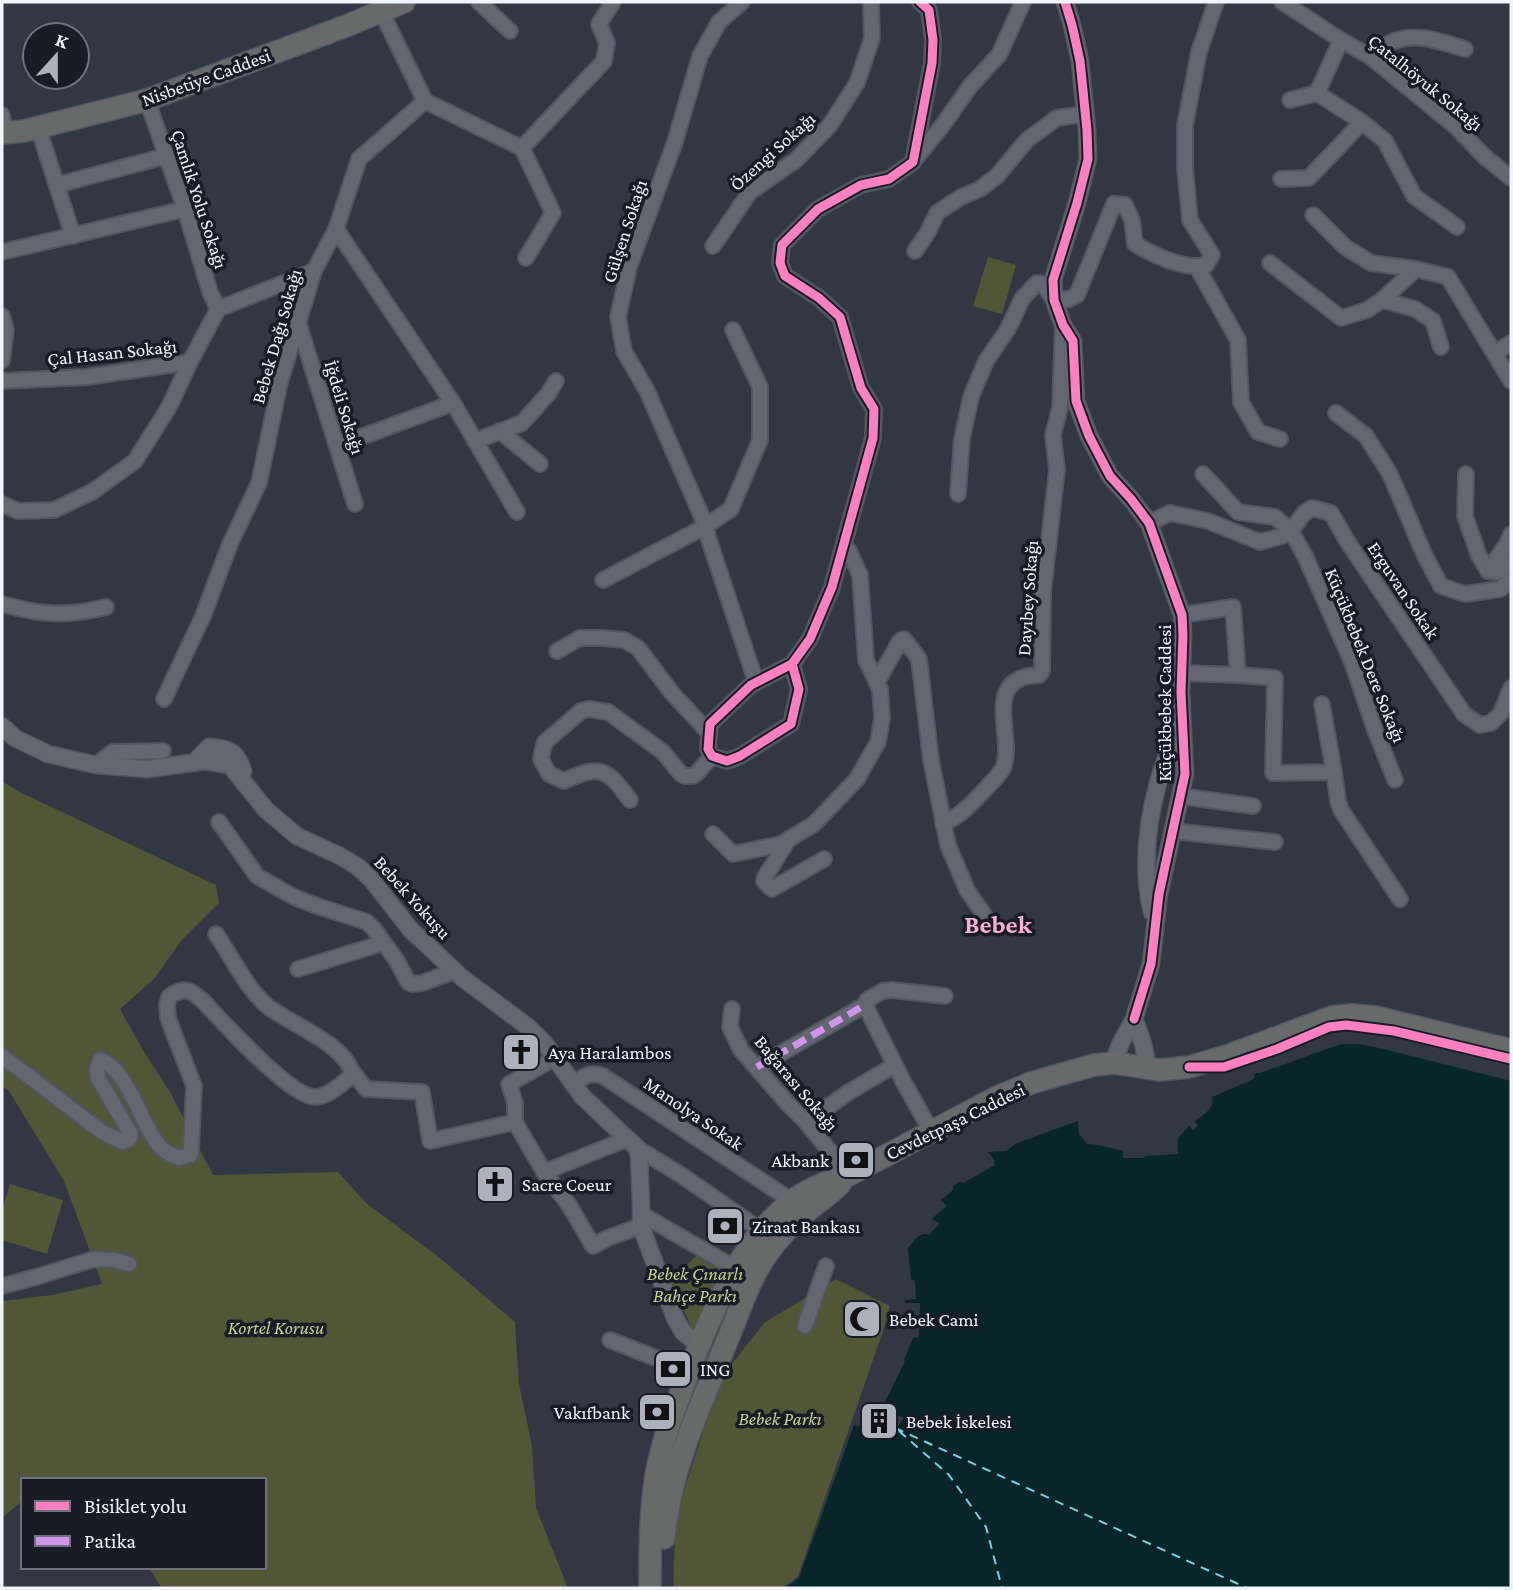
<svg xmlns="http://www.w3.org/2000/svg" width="1513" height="1590" viewBox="0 0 1513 1590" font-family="'Crimson Pro',serif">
<rect width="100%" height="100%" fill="#313743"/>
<g fill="#515637">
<path d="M988 257 1016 265 1002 314 973 306Z"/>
<path d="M2 781 20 792 216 885 219 903 181 941 154 979 120 1009 144 1052 170 1092 213 1175 338 1172 366 1203 440 1258 515 1322 519 1384 532 1446 536 1508 568 1588H162L148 1567H264V1480H23V1500L2 1518V1301L52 1295 102 1284 64 1181 9 1091 2 1086Z"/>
<path d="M10 1184 63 1200 47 1254 2 1240V1211Z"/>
<path d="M699 1253 725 1267 697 1325 692 1329 671 1281Z"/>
<path d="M836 1279 890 1306 883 1331 798 1576 783 1588H673L676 1516 720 1379 764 1323Z"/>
</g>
<path fill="#08252a" d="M1341 1044H1359L1379 1048 1511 1081V1588H785L799 1578 854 1425 890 1437 904 1418 882 1408 905 1361 904 1360 913 1338 919 1337 920 1303H905V1300L916 1299 915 1281 911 1279 908 1248C914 1241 920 1231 929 1235L939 1224 932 1218 947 1206 941 1200 953 1190V1186L961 1181 963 1183 995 1165 993 1162 995 1161 988 1152 1006 1151 1017 1143 1078 1121 1079 1134 1087 1144 1098 1145 1123 1151V1158H1144L1145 1156 1178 1154V1138L1189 1126 1193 1130 1198 1126 1195 1121C1204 1114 1215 1109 1212 1097L1254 1079 1255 1073H1260Z"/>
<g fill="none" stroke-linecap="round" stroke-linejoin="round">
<g stroke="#74d2e3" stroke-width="2" stroke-dasharray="9 7" stroke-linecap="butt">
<path d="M895 1428 1247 1588"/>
<path d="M899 1431 949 1475 986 1527 1002 1588"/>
</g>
<defs>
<g id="minor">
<path d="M479 2 510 31"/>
<path d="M742 2 719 22 700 56 675 142 629 267 618 317 624 351 647 391 706 526 708 537 756 682"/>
<path d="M1282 2 1341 40 1371 57 1455 126 1485 157 1511 178"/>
<path d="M381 11 425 101"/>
<path d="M1341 40 1317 93 1362 122 1385 141 1414 196 1457 227"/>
<path d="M1371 57C1378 52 1386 44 1394 41 1418 32 1442 42 1465 49"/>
<path d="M147 100 185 209 210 292 218 309"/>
<path d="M1290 100 1317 93"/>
<path d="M425 101 522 148"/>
<path d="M2 115 5 133"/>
<path d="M38 127 73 236"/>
<path d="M522 148 604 61 607 43 599 24 613 2"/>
<path d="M522 148 553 213 526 258"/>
<path d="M916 158 942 126 971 85 999 55 1023 2"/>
<path d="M1281 179 1309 178 1362 122"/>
<path d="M57 185 166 156"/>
<path d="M1313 215 1345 247 1371 263 1416 269 1448 277 1511 381"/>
<path d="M336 229 453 403 517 512"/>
<path d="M713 246 750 192 796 160 830 125 857 83 872 38 871 2"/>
<path d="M915 251 928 232 937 213 961 197 980 189 997 176 1027 140 1057 118 1085 114"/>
<path d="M2 252 185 209"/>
<path d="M1270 263 1341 318 1367 310 1382 300 1416 269"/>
<path d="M1197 267 1238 340 1241 402 1258 432 1280 439"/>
<path d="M1382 300 1415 309 1433 321 1441 347"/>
<path d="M2 316 6 330 2 360"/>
<path d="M298 322 355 504"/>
<path d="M1495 353 1511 343"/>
<path d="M2 381 87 377 190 362 218 309 314 271"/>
<path d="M1336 413 1366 436 1390 474 1425 556 1441 586 1465 594 1500 589 1511 580"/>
<path d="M500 431 540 464"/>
<path d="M475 441 522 423 548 394 556 381"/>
<path d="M337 446 453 403"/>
<path d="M1203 474 1238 512 1275 517 1291 531 1305 556 1352 662 1375 730 1395 780"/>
<path d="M1466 474 1465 516 1479 556 1488 571 1498 572 1511 562"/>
<path d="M958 494 962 438 971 397 986 361 1008 329 1022 299 1037 283 1043 284 1054 300 1069 299 1077 295 1114 204 1125 205 1132 220 1135 244C1154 255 1183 270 1206 265L1212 255 1190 220 1185 168V125L1199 52 1216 2"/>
<path d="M2 504 18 511 54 510 92 492 135 461 169 407 190 362"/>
<path d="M1149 523 1170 513 1208 521 1260 542 1282 536 1291 531 1304 513 1312 508 1331 513 1347 541 1464 714 1480 725 1491 723 1501 713 1511 688"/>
<path d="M1488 571 1507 544 1511 534"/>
<path d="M603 580 706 526 731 509 760 440V387L733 330"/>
<path d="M2 604C41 615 66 617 106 607"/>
<path d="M1182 615 1233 607 1238 675"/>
<path d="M557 651 580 638H602L624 640 638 648 672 693 709 733"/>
<path d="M792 664 799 689 791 724 740 756 727 761 712 756 708 749 710 724 751 685 792 664 810 639 832 587 873 438 874 409 861 388 840 317 819 298 785 276 780 263 782 245 818 209 861 185 889 179 913 162 932 63 933 40 929 10 920 2"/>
<path d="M1182 673 1238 675 1275 678 1273 773 1334 772 1322 704"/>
<path d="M877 682 900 641 904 639 919 659 931 760 948 845 967 890 985 916"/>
<path d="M164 699 203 616 230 544 259 483 280 382 314 271 336 229 359 159 425 101"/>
<path d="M96 765 113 752 163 751"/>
<path d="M1334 772 1338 801 1341 810 1400 899"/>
<path d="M1180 796 1253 806"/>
<path d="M630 800C606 768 601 764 564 781L549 774 541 759 543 749 545 742 581 711 589 709 608 712 663 752 681 774 685 776H693L697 773 712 756"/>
<path d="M219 822 257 876 294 897 320 907 367 922 374 929 397 961 408 982 412 984 422 983 455 971"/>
<path d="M943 824C950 820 956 817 962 812 970 806 999 776 1003 768 1016 737 979 677 1039 675L1042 671 1043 592 1057 470 1053 435 1060 408 1063 325"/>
<path d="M1172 831 1275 842"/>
<path d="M713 834 733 854 781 844 814 824 857 779 878 742 882 718 880 689 866 660 860 575 849 551 844 547"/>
<path d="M788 840 765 877 764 881 772 889 824 859"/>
<path d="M298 969 383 943"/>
<path d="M865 1005 903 1081 931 1131"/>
<path d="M732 1009 730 1027 741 1050 788 1104 806 1122 849 1175"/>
<path d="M2 1056 102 1132 123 1142 128 1140 130 1137V1133L98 1078 97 1069 100 1060C126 1067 141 1121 156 1142 162 1151 170 1154 179 1158L190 1155 191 1150 194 1086 168 1018 167 1005 169 997C174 993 182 989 189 991 199 995 209 1008 217 1016 234 1034 293 1097 315 1097 330 1096 341 1084 352 1075 349 1045 287 1023 266 1005 245 986 232 957 216 934"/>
<path d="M555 1058 509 1084 515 1103V1122L544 1172 569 1205 593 1246 608 1238 641 1226"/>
<path d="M757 1067 865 1005 867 1000 883 991 892 990 945 996"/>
<path d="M352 1071 366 1089 422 1092 430 1141 515 1122"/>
<path d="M573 1084C583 1077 590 1071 603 1076L792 1201"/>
<path d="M806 1122 849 1092 895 1065"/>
<path d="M637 1148 681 1175 762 1231"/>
<path d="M544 1172 627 1139"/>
<path d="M641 1214 735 1268"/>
<path d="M2 1286 36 1277 94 1259 115 1260 129 1264"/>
<path d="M805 1326 826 1266"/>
<path d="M610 1340 689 1371"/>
</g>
<g id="tertiary">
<path d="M1065 2 1072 25 1080 61 1087 130 1088 159 1077 203 1053 280 1054 300 1063 325 1073 341 1076 401 1089 436 1110 476 1131 499 1149 523 1182 615 1183 635 1181 692 1185 774 1159 894 1151 964 1134 1019"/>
<path d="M2 726 15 738 48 754 96 765 147 769 205 761 230 765 266 810 297 836 340 856 358 867 371 879 410 929 461 977 528 1027 545 1044 582 1096 637 1148 639 1157 641 1205V1226L675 1318 683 1332 699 1345"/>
<path d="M194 763 209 747C229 748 237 752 243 771"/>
<path d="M1152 912C1142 871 1147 824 1158 783 1163 763 1173 746 1176 726"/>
<path d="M1115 1063C1116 1047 1127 1033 1134 1019 1141 1037 1147 1051 1146 1069"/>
</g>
<g id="primary">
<path d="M2 133 24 131 147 100 346 26 404 2"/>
<path d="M664 1538C670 1468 701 1405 727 1341 739 1312 749 1280 767 1254 779 1237 795 1221 811 1208 821 1200 831 1193 840 1184"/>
<path d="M650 1588C650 1551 650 1513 656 1476 662 1441 675 1407 688 1374 710 1316 740 1241 791 1202 807 1189 828 1181 849 1175L997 1097 1031 1083 1069 1072 1094 1065 1115 1063 1160 1070 1189 1067 1227 1056 1332 1017 1352 1015 1375 1017 1511 1050"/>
</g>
</defs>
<use href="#minor" stroke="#515660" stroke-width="18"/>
<use href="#tertiary" stroke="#515660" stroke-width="19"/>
<use href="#primary" stroke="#515660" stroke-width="24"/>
<use href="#minor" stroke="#626770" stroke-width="14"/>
<use href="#tertiary" stroke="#626770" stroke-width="16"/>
<use href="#primary" stroke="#686a6a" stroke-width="21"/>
<path stroke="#d193ec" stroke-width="7" stroke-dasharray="14 7" stroke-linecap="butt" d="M757 1067 865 1005"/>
<defs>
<g id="cycleway">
<path d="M1065 2 1072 25 1080 61 1087 130 1088 159 1077 203 1053 280 1054 300 1063 325 1073 341 1076 401 1089 436 1110 476 1131 499 1149 523 1182 615 1183 635 1181 692 1185 774 1159 894 1151 964 1134 1019"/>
<path d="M792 664 799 689 791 724 740 756 727 761 712 756 708 749 710 724 751 685 792 664 810 639 832 587 873 438 874 409 861 388 840 317 819 298 785 276 780 263 782 245 818 209 861 185 889 179 913 162 932 63 933 40 929 10 920 2"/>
<path d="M1189 1067H1224L1277 1049 1329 1027 1346 1025 1394 1031 1511 1059"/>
</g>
</defs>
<use href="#cycleway" stroke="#171c27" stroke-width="13"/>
<use href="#cycleway" stroke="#ff80c0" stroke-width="9"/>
</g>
<defs>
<symbol id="church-square" viewBox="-11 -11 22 22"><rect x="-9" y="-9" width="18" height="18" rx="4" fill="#acb2bc" stroke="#171c27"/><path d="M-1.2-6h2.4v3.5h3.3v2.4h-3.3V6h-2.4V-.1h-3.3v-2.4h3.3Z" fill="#111"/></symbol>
<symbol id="bank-square" viewBox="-11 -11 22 22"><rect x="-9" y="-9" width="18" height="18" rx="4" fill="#acb2bc" stroke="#171c27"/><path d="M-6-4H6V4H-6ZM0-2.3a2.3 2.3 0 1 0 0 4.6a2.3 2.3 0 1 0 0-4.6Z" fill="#111"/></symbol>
<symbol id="mosque-square" viewBox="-11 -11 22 22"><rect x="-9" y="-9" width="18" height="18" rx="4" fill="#acb2bc" stroke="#171c27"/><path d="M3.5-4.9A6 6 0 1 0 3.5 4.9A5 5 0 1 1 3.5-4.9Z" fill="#111"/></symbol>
<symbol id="building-square" viewBox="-11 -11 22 22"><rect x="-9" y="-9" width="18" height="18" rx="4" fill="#acb2bc" stroke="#171c27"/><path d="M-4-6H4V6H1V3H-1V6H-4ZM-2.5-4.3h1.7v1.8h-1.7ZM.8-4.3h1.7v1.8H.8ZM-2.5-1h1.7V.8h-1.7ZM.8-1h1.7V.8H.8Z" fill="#111"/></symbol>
</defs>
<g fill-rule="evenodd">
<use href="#church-square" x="499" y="1030" width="44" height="44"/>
<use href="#bank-square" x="834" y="1138" width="44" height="44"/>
<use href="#church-square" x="473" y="1162" width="44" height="44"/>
<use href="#bank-square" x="703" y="1204" width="44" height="44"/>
<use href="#mosque-square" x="840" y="1297" width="44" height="44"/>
<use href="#bank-square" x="651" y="1347" width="44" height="44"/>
<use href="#bank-square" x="635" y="1390" width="44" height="44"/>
<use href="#building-square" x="857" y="1399" width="44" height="44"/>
</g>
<g text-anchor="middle" stroke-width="7" stroke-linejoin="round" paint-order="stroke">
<g font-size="19" fill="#eff4fd" stroke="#171c27">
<text transform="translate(206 77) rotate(-20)" y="7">Nisbetiye Caddesi</text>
<text transform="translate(1426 82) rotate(39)" y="7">Çatalhöyuk Sokağı</text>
<text transform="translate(772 151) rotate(-42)" y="7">Özengi Sokağı</text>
<text transform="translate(200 199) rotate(72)" y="7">Çamlık Yolu Sokağı</text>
<text transform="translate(624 231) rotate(-72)" y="7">Gülşen Sokağı</text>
<text transform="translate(276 336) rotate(-74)" y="7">Bebek Dağı Sokağı</text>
<text transform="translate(112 352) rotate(-6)" y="7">Çal Hasan Sokağı</text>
<text transform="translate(345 407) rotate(73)" y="7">İğdeli Sokağı</text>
<text transform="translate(1404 590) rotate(56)" y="7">Erguvan Sokak</text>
<text transform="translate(1027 598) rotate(-86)" y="7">Dayıbey Sokağı</text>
<text transform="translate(1366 655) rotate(68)" y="7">Küçükbebek Dere Sokağı</text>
<text transform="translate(1164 703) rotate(-90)" y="7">Küçükbebek Caddesi</text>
<text transform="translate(413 897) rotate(48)" y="7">Bebek Yokuşu</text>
<text transform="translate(797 1083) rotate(50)" y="7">Bağarası Sokağı</text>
<text transform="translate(694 1113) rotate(34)" y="7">Manolya Sokak</text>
<text transform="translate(955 1121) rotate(-26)" y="7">Cevdetpaşa Caddesi</text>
</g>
<g font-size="19" fill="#eff4fd" stroke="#171c27" text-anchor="start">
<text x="548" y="1059">Aya Haralambos</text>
<text x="829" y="1167" text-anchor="end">Akbank</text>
<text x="522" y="1191">Sacre Coeur</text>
<text x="752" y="1233">Ziraat Bankası</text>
<text x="889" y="1326">Bebek Cami</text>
<text x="700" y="1376">ING</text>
<text x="630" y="1419" text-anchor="end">Vakıfbank</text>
<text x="906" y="1428">Bebek İskelesi</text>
</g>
<g font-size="19" font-style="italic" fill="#c7d18b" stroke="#171c27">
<text x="695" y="1280">Bebek Çınarlı<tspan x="695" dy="22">Bahçe Parkı</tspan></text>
<text x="276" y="1334">Kortel Korusu</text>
<text x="780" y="1425">Bebek Parkı</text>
</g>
<g font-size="26" font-weight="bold" fill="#feafcf" stroke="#171c27">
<text x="998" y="933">Bebek</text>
</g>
</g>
<rect width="1513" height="1590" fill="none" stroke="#eff4fd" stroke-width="7"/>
<rect x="21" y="1478" width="245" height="91" fill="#171c27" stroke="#6d727d" stroke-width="2"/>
<rect x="35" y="1501" width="35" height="10" fill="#ff80c0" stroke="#6d727d" stroke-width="2"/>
<text x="84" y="1513" font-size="21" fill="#eff4fd">Bisiklet yolu</text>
<rect x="35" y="1536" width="35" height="10" fill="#d193ec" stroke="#6d727d" stroke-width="2"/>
<text x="84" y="1548" font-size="21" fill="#eff4fd">Patika</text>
<g transform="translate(56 56) rotate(21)"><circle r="33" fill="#171c27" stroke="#6d727d" stroke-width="2"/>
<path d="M0-5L12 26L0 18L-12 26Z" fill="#acb2bc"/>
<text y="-10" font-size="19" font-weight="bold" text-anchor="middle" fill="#eff4fd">K</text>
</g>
</svg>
